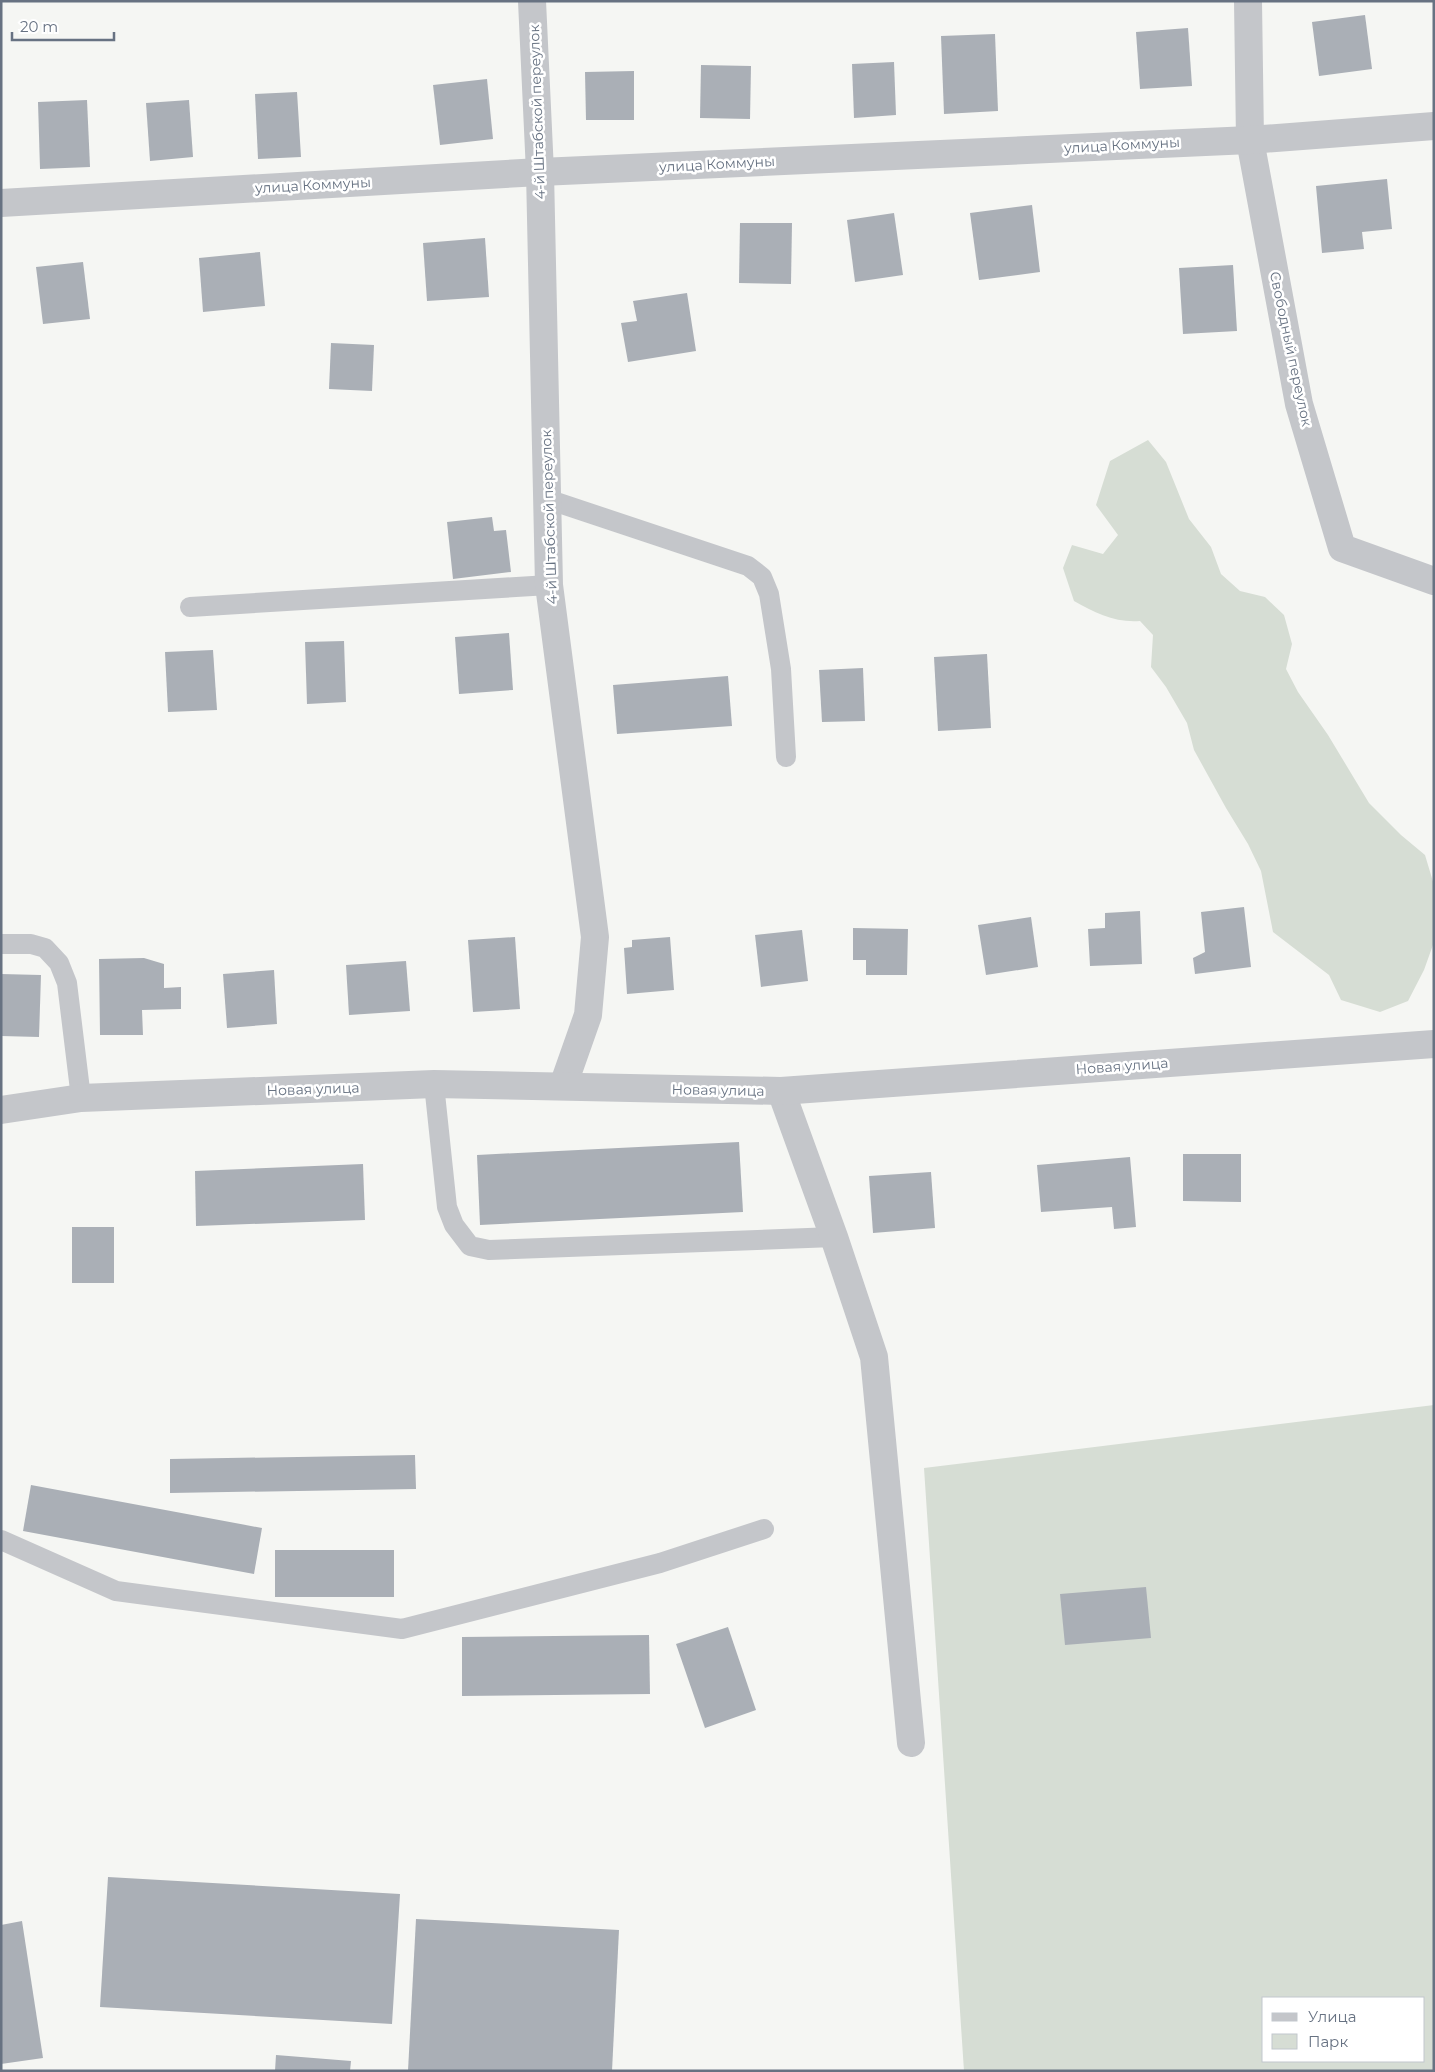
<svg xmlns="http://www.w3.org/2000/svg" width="1435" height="2072" viewBox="0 0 1435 2072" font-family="Montserrat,sans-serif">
<rect width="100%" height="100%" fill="#f5f6f3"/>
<g fill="#d6ddd4" fill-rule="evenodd">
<path d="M1148 440 1166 462 1189 519 1211 547 1221 574 1240 591 1265 597 1284 615 1292 644 1286 669 1298 692 1328 735 1369 803 1401 835 1425 855 1434 885V942L1424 970 1408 1001 1380 1012 1341 1000 1329 975 1273 932 1261 871 1248 844 1226 808 1194 750 1187 723 1166 687 1151 667 1153 635 1140 621C1116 623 1095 613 1074 601L1063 568 1072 545 1103 554 1118 535 1096 505 1110 461Z"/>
<path d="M1434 1405V2071H964L924 1468ZM1264 1998H1424V2061H1264Z"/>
</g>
<g fill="#aaafb6">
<path d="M1365 15 1372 69 1319 76 1312 22Z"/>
<path d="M1188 28 1192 86 1140 89 1136 32Z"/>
<path d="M995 34 998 111 944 114 941 36Z"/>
<path d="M894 62 896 115 854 118 852 64Z"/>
<path d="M701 65 751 66 750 119 700 118Z"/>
<path d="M634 71V120H586L585 72Z"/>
<path d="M487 79 493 139 440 145 433 85Z"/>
<path d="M297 92 301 157 258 159 255 94Z"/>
<path d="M87 100 90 167 40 169 38 102Z"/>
<path d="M189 100 193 157 150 161 146 103Z"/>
<path d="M1387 179 1392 229 1362 232 1364 249 1322 253 1316 186Z"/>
<path d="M1032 205 1040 272 979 280 970 213Z"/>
<path d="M894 213 903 275 855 282 847 220Z"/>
<path d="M740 223H792L791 284 739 283Z"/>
<path d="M485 238 489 297 427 301 423 243Z"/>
<path d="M260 252 265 306 203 312 199 258Z"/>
<path d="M83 262 90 319 43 324 36 267Z"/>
<path d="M1233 265 1237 331 1183 334 1179 268Z"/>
<path d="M687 293 696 351 628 362 621 323 637 321 633 301Z"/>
<path d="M331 343 374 345 372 391 329 389Z"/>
<path d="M492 517 494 531 506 530 511 572 453 579 447 522Z"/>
<path d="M509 633 513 690 459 694 455 637Z"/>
<path d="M344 641 346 702 307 704 305 642Z"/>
<path d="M213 650 217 710 168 712 165 652Z"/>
<path d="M987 654 991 728 938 731 934 657Z"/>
<path d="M863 668 865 721 822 722 819 670Z"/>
<path d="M728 676 732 726 617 734 613 685Z"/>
<path d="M1244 907 1251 967 1195 974 1193 958 1205 952 1201 912Z"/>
<path d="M1140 911 1142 964 1090 966 1088 929 1105 928V913Z"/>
<path d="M1031 917 1038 967 986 975 978 925Z"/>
<path d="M853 928 908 929 907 975H866V960H853Z"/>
<path d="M802 930 808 981 761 987 755 935Z"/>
<path d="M515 937 520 1009 473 1012 468 940Z"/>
<path d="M670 937 674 990 627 994 624 948 632 947V940Z"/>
<path d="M144 958 164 964V988L181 987V1009L142 1010 143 1035H100L99 959Z"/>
<path d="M406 961 410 1011 349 1015 346 965Z"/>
<path d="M274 970 277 1024 227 1028 223 974Z"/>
<path d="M1 974 41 975 39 1037 1 1036Z"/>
<path d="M739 1142 743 1212 480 1225 477 1155Z"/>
<path d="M1183 1154H1241V1202L1183 1201Z"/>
<path d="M1130 1157 1136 1227 1114 1229 1112 1207 1041 1212 1037 1165Z"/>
<path d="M363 1164 365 1220 196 1226 195 1171Z"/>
<path d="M931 1172 935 1228 873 1233 869 1176Z"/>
<rect x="72" y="1227" width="42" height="56"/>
<path d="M415 1455 416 1489 170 1493V1459Z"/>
<path d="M31 1485 262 1528 254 1574 23 1531Z"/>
<rect x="275" y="1550" width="119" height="47"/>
<path d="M1146 1587 1151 1638 1065 1645 1060 1594Z"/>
<path d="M728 1627 756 1710 705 1728 676 1644Z"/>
<path d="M649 1635 650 1694 462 1696V1637Z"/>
<path d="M108 1877 400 1894 392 2024 100 2007Z"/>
<path d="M416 1919 619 1930 612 2071H408Z"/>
<path d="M22 1921 43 2058 1 2064V1925Z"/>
<path d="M276 2055 351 2061 350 2071H275Z"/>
</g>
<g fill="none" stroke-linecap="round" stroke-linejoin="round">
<g stroke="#c4c6ca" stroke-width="20">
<path d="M547 499 748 566 762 577 769 594 781 669 786 757"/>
<path d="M190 607 549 585"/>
<path d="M1 944H31L45 948 59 963 67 983 81 1098"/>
<path d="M434 1084 447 1207 454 1225 470 1246 489 1250 834 1237"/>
<path d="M1 1540 116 1591 402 1629 660 1563 764 1529"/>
</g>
<g stroke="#c4c6ca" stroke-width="28">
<path d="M532 1 540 172 549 585 595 937 588 1015 563 1086"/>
<path d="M1248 1 1250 140 1299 404 1342 548 1434 581"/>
<path d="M1 203 540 172 1250 140 1434 126"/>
<path d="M781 1091 834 1237 874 1357 911 1743"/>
<path d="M1 1110 81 1098 434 1084 781 1091 1434 1044"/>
</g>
</g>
<g text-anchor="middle" stroke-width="5" stroke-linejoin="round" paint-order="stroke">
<g font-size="14" fill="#677282" stroke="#fff">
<text transform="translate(537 112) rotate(-92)" y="5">4-й Штабской переулок</text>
<text transform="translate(1122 145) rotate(-3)" y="5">улица Коммуны</text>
<text transform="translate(717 164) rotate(-3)" y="5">улица Коммуны</text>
<text transform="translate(313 185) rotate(-3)" y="5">улица Коммуны</text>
<text transform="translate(1291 349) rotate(78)" y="5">Свободный переулок</text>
<text transform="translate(549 517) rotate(-92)" y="5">4-й Штабской переулок</text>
<text transform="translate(1122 1066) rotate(-4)" y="5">Новая улица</text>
<text transform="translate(313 1089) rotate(-2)" y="5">Новая улица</text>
<text transform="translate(718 1090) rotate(1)" y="5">Новая улица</text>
</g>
</g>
<rect width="1435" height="2072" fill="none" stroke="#677282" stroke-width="5"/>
<rect x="1262" y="1997" width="162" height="65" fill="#ffffff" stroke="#c2c7cd"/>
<rect x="1272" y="2013" width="25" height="8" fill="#c4c6ca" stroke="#c2c7cd"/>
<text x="1308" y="2022" font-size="15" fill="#677282">Улица</text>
<rect x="1272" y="2034" width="25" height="15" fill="#d6ddd4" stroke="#c2c7cd"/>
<text x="1308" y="2047" font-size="15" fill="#677282">Парк</text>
<path d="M12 32v8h102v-8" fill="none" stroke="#677282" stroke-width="2.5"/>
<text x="20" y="32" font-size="15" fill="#677282" stroke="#ffffff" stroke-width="4" paint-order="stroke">20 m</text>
</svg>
